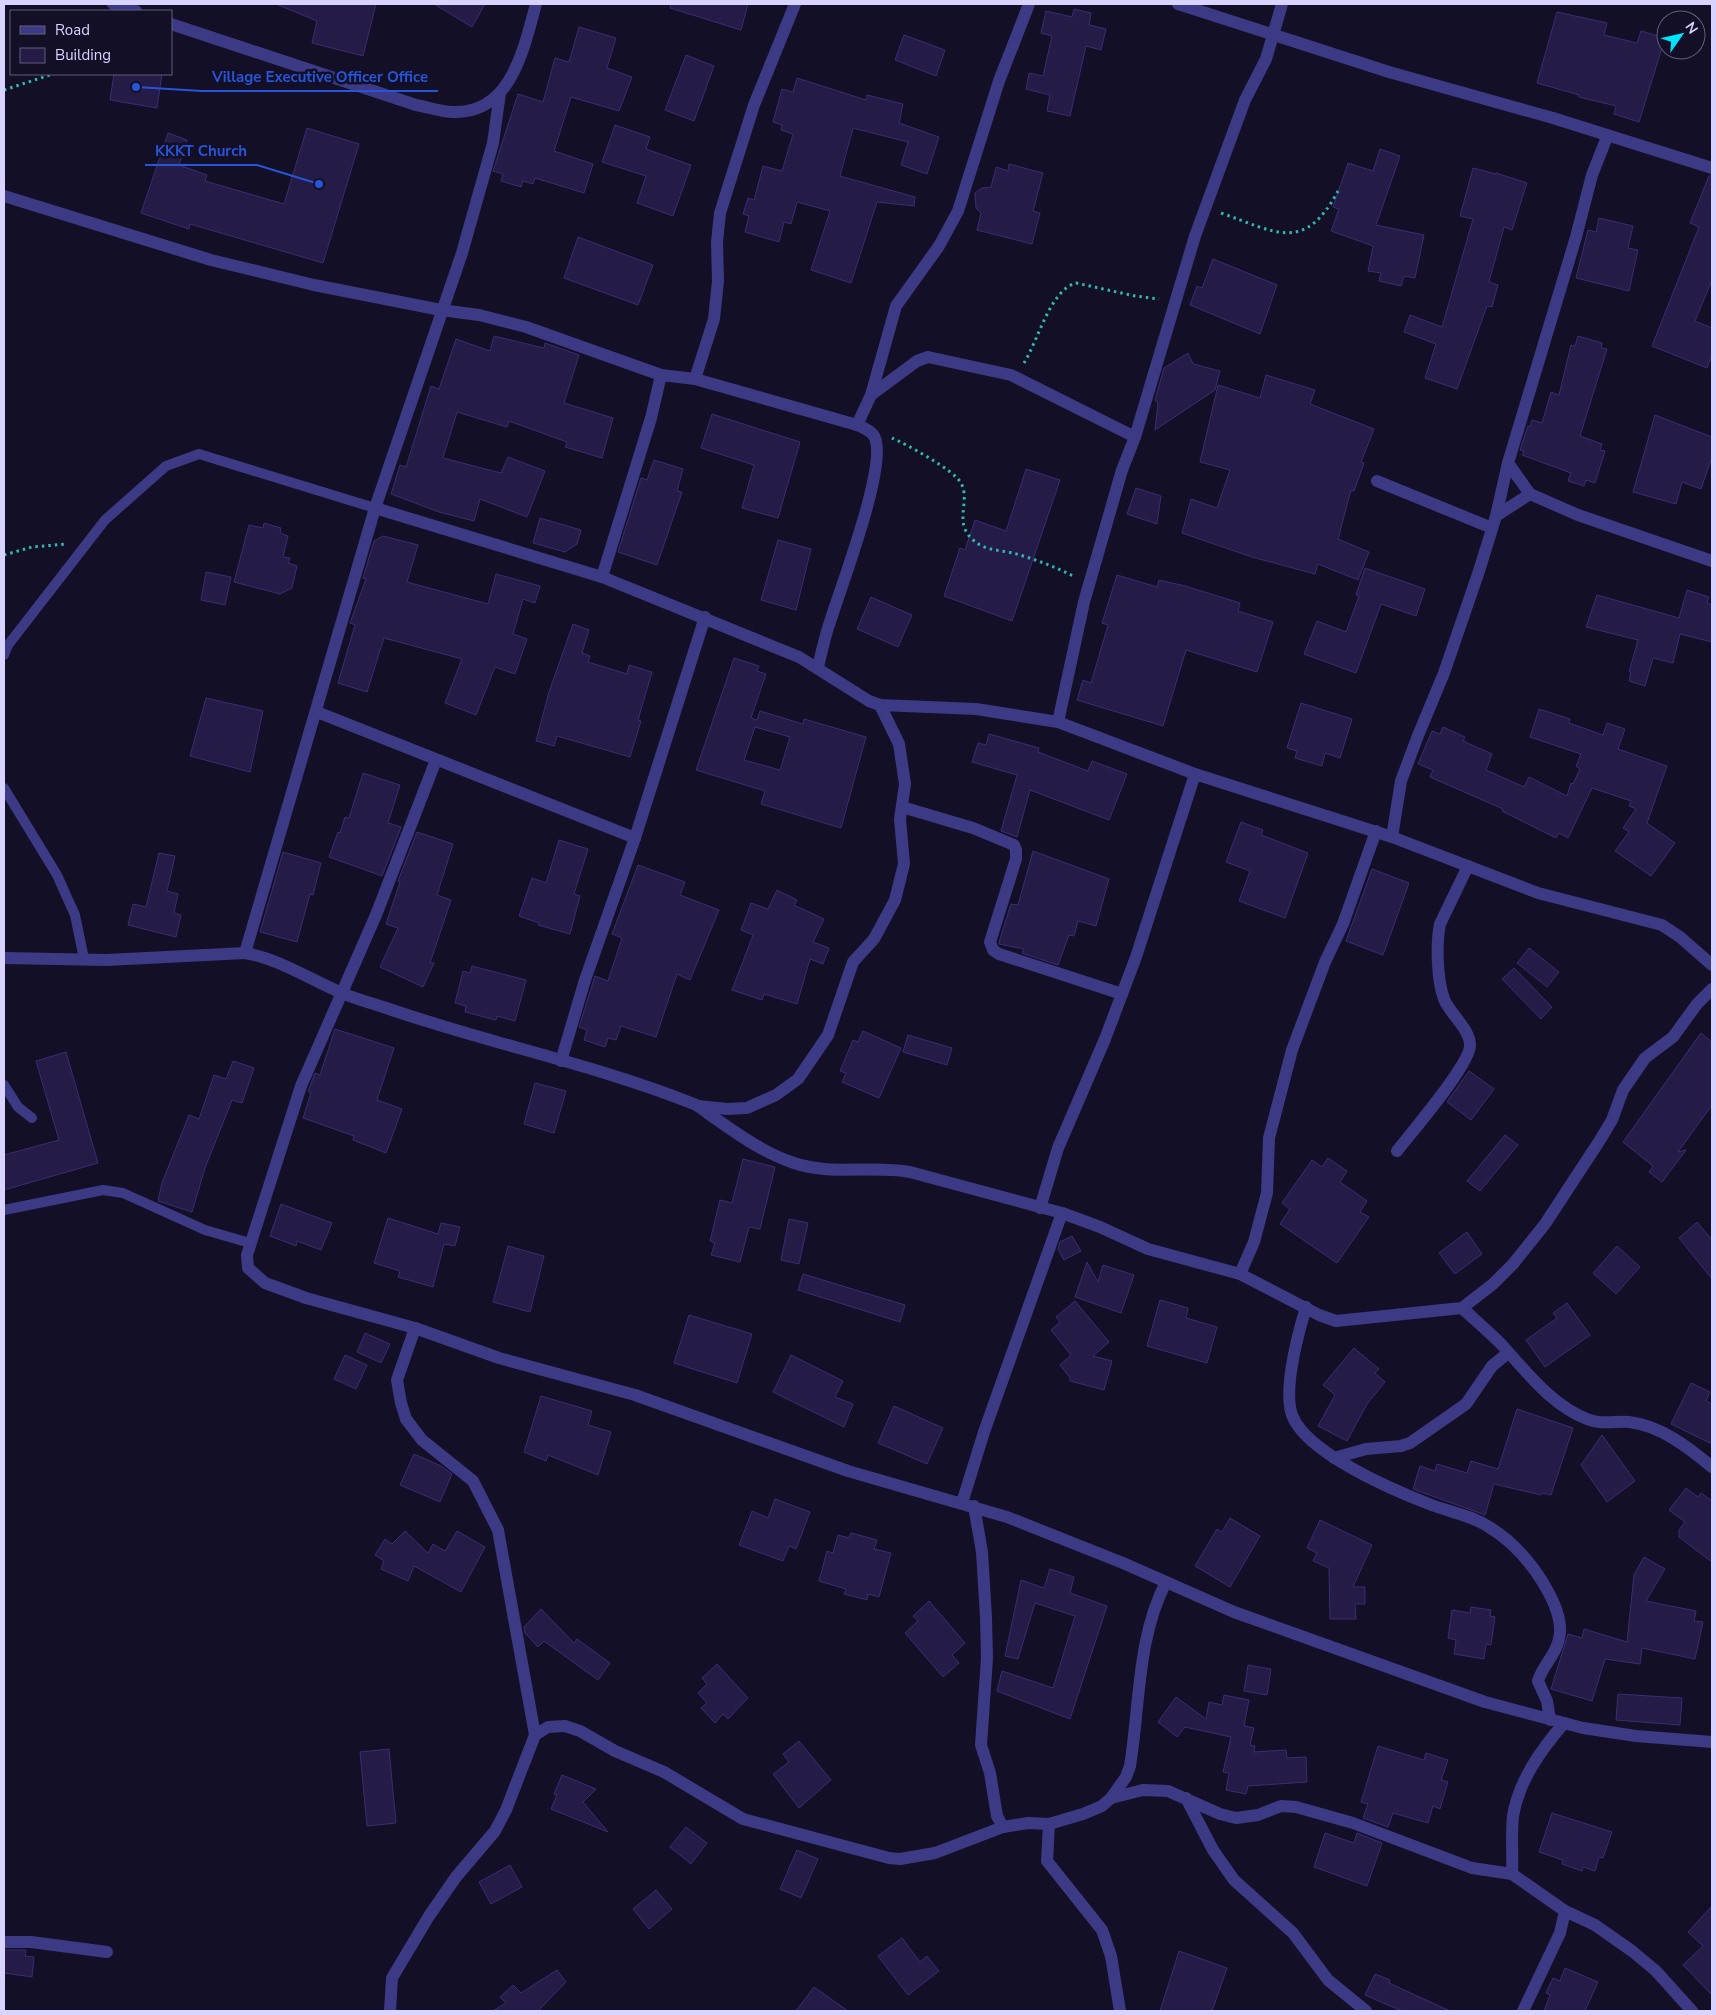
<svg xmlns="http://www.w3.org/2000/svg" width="1716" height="2015" viewBox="0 0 1716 2015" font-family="'Nunito Sans',sans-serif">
<rect width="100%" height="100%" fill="#130f26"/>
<g fill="#241b47" stroke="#3b2d73" fill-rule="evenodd">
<path d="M276 4H376L363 56 312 43 317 21Z"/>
<path d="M434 4H485L472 27Z"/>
<path d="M671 4H748L741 30 670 8Z"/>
<path d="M1074 9 1091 13 1089 25 1106 29 1101 50 1086 46 1070 116 1047 111 1050 95 1026 89 1029 73 1043 76 1052 36 1041 33 1046 11 1072 17Z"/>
<path d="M1557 12 1607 23 1604 35 1637 43 1641 31 1665 38 1639 122 1614 114 1616 106 1579 97V95L1537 83Z"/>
<path d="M579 27 616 38 607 68 632 77 619 111 571 97 554 151 593 164 584 193 535 178 533 184 523 181 521 187 501 181 503 174 493 171 518 94 543 102 555 58 569 62Z"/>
<path d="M904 35 945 50 936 76 895 60Z"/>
<path d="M686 55 714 66 694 121 665 110Z"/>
<path d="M114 74H162L157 108 110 100Z"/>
<path d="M797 78 866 100 867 95 903 104 899 123 939 137 927 174 901 165 908 142 853 128 840 176 915 197 914 206 877 202 851 283 811 270 830 211 797 202 791 224 784 222 779 242 745 232 749 216 743 214 748 198 754 200 763 166 782 171 793 134 781 130 782 125 773 122 782 89 793 92Z"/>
<path d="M615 125 650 137 646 149 691 165 673 216 637 203 646 176 602 162Z"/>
<path d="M307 128 359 144 323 263 190 224 189 229 141 213 168 133 187 140 179 165 207 175 205 181 284 204Z"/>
<path d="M1380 149 1400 156 1376 225 1424 235 1415 278 1404 276 1401 286 1379 281 1381 273 1368 271 1373 246 1331 231 1339 209 1333 207 1348 163 1373 171Z"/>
<path d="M1009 164 1043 173 1033 211 1040 213 1032 244 977 230 981 213 976 208 975 193 982 188 991 187 996 167 1008 171Z"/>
<path d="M1473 168 1496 174V173L1527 183 1512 230 1504 227 1489 282 1498 285 1492 307 1487 306 1457 389 1425 378 1436 344 1404 332 1410 315 1442 327 1473 219 1460 216Z"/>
<path d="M1709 176H1712V280L1695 321 1712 328V354L1707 368 1652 346 1699 227 1690 223Z"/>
<path d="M1599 218 1633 226 1628 248 1638 250 1629 291 1576 278 1588 230 1596 232Z"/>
<path d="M578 237 653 265 638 305 564 278Z"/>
<path d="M1213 259 1277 285 1260 334 1190 305 1197 286 1202 288Z"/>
<path d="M494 336 544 348 545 343 579 355 564 403 613 418 602 458 565 447 567 442 509 421 507 427 457 412 443 458 501 473 508 457 545 471 527 517 480 499 474 521 439 512 391 494 400 465 406 467 431 386 439 389 456 339 490 351Z"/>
<path d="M1578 336 1602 343 1601 348 1607 349 1580 436 1602 444 1600 450 1605 451 1595 483 1586 480 1584 486 1568 481 1571 473 1522 455 1524 451 1520 450 1528 426 1530 427 1532 420 1542 423 1551 392 1559 395 1571 345 1575 346Z"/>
<path d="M1188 353 1193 364 1220 371 1215 390 1155 430 1158 403 1155 400 1164 368Z"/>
<path d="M1266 375 1315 390 1310 404 1374 429 1361 462 1364 463 1354 491 1351 490 1338 539 1369 552 1358 580 1318 564 1315 574 1252 557 1182 533 1191 499 1217 508 1230 470 1200 462 1218 385 1260 398Z"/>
<path d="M712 414 800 442 778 518 742 508 754 465 701 448Z"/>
<path d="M1655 415 1712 437V457L1701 489 1682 482 1676 504 1633 492Z"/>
<path d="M654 460 683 469 677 491 682 492 657 565 618 552 641 478 647 480Z"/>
<path d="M1026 469 1060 480 1012 621 944 596 960 548 965 550 975 520 1006 531Z"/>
<path d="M1136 488 1161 496 1157 524 1127 514Z"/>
<path d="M540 518 581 530 577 544 565 552 533 543Z"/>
<path d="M264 523 281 528 280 533 288 536 283 557 290 558 288 563 297 566 292 588 280 594 234 582 249 525 263 528Z"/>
<path d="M383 536 418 545 407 582 488 604 496 574 540 586 535 603 523 599 513 634 527 639 515 674 495 667 476 715 445 703 462 659 384 638 367 692 338 683 355 625 350 623 366 579 363 578 374 541Z"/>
<path d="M778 540 811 549 796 610 761 600Z"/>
<path d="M1365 568 1425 589 1416 616 1381 604 1356 673 1304 654 1317 621 1346 632 1359 596 1356 595Z"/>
<path d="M206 572 231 577 225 605 201 600Z"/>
<path d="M1117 575 1157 587 1159 580 1185 586 1240 603 1238 611 1273 622 1257 672 1186 650 1163 726 1077 700 1083 680 1091 683 1108 625 1102 623Z"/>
<path d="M1687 590 1709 597 1707 603 1712 605V642L1680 634 1673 663 1653 658 1645 686 1629 681 1631 672H1629L1638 640 1586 627 1597 595 1679 618Z"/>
<path d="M871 597 912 615 898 647 857 629Z"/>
<path d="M573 624 589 630 582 653 590 656 588 662 627 674 629 665 652 672 638 720 641 721 630 757 557 736 554 746 536 741 549 692Z"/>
<path d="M734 658 759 666 757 671 766 674 751 718 757 720 760 711 803 724 804 719 866 737 841 828 761 804 765 791 696 770ZM755 727 790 737 780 770 744 760Z"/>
<path d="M206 698 263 711 250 772 190 756Z"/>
<path d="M1301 703 1352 719 1340 758 1325 753 1322 766 1295 758 1297 751 1287 748Z"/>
<path d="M1539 709 1570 719 1569 723 1603 735 1607 723 1625 729 1618 749 1667 766 1647 823 1675 843 1651 876 1615 851 1629 832 1623 828 1636 809 1629 806 1631 801 1592 788 1568 838 1559 833 1556 838 1502 811 1503 809 1430 777 1433 770 1418 764 1432 731 1440 734 1443 727 1465 737 1463 741 1492 754 1486 770 1524 787 1529 777 1567 796 1571 783 1573 784 1580 769 1576 766 1581 754 1530 737Z"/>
<path d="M989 734 1039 748 1038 752 1088 771 1092 761 1127 774 1109 820 1030 790 1017 837 1001 831 1017 775 972 762 978 743 986 745Z"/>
<path d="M363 773 400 785 388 823 401 827 382 876 329 857 338 832 340 833 345 817 349 818Z"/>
<path d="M1241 822 1263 830 1261 835 1308 853 1285 918 1239 901 1250 871 1226 862Z"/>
<path d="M417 832 453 844 437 895 451 900 430 963H434L423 987 380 967 398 928 386 924 400 882 398 881Z"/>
<path d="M559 840 588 849 574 894 580 896 570 934 538 925 539 923 519 916 532 878 546 883Z"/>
<path d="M1033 851 1109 879 1096 926 1078 921 1074 936 1069 935 1058 965 1022 953 1024 949 999 944V942L1011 904 1018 905Z"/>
<path d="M283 852 321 863 313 895 310 894 297 942 260 932Z"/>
<path d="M159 853 175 856 167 891 178 894 174 913 181 915 176 937 128 925 133 904 146 907Z"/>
<path d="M638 865 685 882 680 895 719 910 690 980 677 974 656 1037 621 1026 616 1040 608 1038 605 1047 584 1040 587 1030 579 1027 595 976 608 981 622 938 612 934Z"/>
<path d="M1372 869 1409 883 1383 955 1346 941Z"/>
<path d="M777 890 797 900 794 905 824 919 813 942 829 948 823 964 810 959 797 1004 764 994 762 1000 732 990 753 935 741 930 751 903 768 909Z"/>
<path d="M1529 948 1559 972 1547 987 1517 963Z"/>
<path d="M472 966 526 980 515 1021 497 1016 496 1020 465 1012 466 1006 455 1003 463 971 470 973Z"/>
<path d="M1514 968 1552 1007 1541 1019 1502 979Z"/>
<path d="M335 1029 394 1048 377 1100 402 1109 386 1153 353 1140 354 1136 303 1118 311 1093 308 1091 309 1089 315 1073 320 1075Z"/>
<path d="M863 1031 901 1048 879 1098 842 1082 846 1073 840 1071 853 1040 858 1042Z"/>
<path d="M1701 1033 1712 1042V1105L1678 1152 1686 1150 1662 1182 1649 1172 1653 1166 1623 1142Z"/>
<path d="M908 1035 952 1048 947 1065 903 1052Z"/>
<path d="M66 1052 98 1163 4 1190V1155L59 1140 36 1061Z"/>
<path d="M233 1061 254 1068 242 1103 232 1100 205 1168 192 1212 158 1201 162 1183 189 1115 199 1119 214 1075 226 1079Z"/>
<path d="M1469 1071 1494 1089 1471 1120 1447 1102Z"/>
<path d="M535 1083 566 1091 554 1133 524 1124Z"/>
<path d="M1505 1135 1518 1145 1480 1191 1467 1181Z"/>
<path d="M1328 1158 1347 1171 1340 1182 1367 1201 1360 1212 1369 1217 1337 1263 1280 1224 1290 1209 1282 1203 1312 1160 1322 1167Z"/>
<path d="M743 1159 775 1167 760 1229 749 1227 740 1262 711 1255 715 1243 710 1241 720 1200 732 1203Z"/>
<path d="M281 1204 332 1223 321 1250 297 1241 296 1246 270 1236Z"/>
<path d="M388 1218 438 1234 441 1223 460 1227 455 1246 444 1244 433 1287 398 1277 400 1271 374 1263Z"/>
<path d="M789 1219 808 1223 799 1264 781 1260Z"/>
<path d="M1697 1222 1712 1240V1279L1679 1238Z"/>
<path d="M1467 1232 1482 1254 1455 1274 1439 1253Z"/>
<path d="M1072 1236 1081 1251 1064 1260 1058 1249 1060 1242Z"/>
<path d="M508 1246 544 1256 530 1312 493 1302Z"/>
<path d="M1617 1246 1640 1267 1616 1294 1593 1273Z"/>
<path d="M1087 1262 1098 1282 1103 1265 1134 1275 1121 1313 1075 1297Z"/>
<path d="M803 1274 905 1305 900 1322 798 1290Z"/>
<path d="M1160 1300 1188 1308 1186 1318 1217 1327 1207 1363 1147 1346Z"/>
<path d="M1075 1301 1109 1342 1093 1356 1112 1361 1104 1390 1070 1381V1378L1060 1365 1071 1355 1051 1330 1060 1322 1056 1317Z"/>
<path d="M1567 1303 1590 1335 1545 1367 1526 1340 1557 1318 1553 1313Z"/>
<path d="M689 1315 752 1334 737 1383 674 1363Z"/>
<path d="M365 1333 390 1344 381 1363 357 1352Z"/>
<path d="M1354 1348 1379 1369 1375 1373 1385 1382 1367 1404 1347 1441 1318 1426 1335 1395 1323 1385Z"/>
<path d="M345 1355 367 1365 356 1389 334 1379Z"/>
<path d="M791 1355 843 1381 835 1397 853 1404 844 1427 773 1392Z"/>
<path d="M1691 1383 1710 1392 1706 1401 1712 1404V1444L1671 1424Z"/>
<path d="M541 1396 592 1411 588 1425 611 1432 598 1475 548 1455 546 1461 524 1452Z"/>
<path d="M894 1406 943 1428 927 1464 878 1443Z"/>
<path d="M1517 1409 1573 1428 1551 1495 1542 1493 1541 1495 1494 1484 1485 1515 1413 1489 1420 1466 1435 1471 1437 1464 1467 1473 1471 1461 1498 1469Z"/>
<path d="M1602 1435 1635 1481 1607 1502 1581 1465Z"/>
<path d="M414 1454 441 1466 452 1474 440 1502 400 1485Z"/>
<path d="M1686 1488 1698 1497 1701 1493 1712 1501V1562L1679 1537V1530L1685 1522 1669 1510Z"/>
<path d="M775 1499 810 1512 796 1549 789 1546 783 1561 739 1545 752 1511 768 1518Z"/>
<path d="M1230 1518 1260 1536 1230 1587 1195 1566 1217 1529 1222 1532Z"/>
<path d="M1320 1520 1372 1545 1353 1587H1365V1604H1355L1356 1619H1330L1329 1568 1313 1561 1317 1553 1307 1548Z"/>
<path d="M405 1531 428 1553 433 1544 445 1551 457 1531 485 1547 461 1592 414 1566 408 1581 381 1569 384 1561 375 1555 385 1539 392 1544Z"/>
<path d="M851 1533 877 1540 874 1549 891 1553 879 1597 868 1594 867 1600 844 1594 846 1589 819 1581 827 1551 833 1553 838 1535 849 1538Z"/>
<path d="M1644 1557 1665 1569 1646 1601 1696 1611 1694 1621 1703 1622 1695 1659 1642 1648 1640 1664 1605 1659 1592 1701 1551 1689 1568 1634 1582 1638 1584 1629 1627 1642 1634 1575Z"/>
<path d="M1050 1569 1074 1577 1070 1593 1107 1606 1070 1719 997 1691 1002 1671 1053 1688 1075 1616 1035 1603 1018 1659 1005 1656 1021 1580 1044 1588Z"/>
<path d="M929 1601 965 1643 952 1655 959 1663 943 1677 905 1633 918 1621 913 1616Z"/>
<path d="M1471 1607 1491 1610 1490 1616 1495 1617 1491 1645 1486 1644 1484 1659 1454 1654 1456 1640 1448 1638 1452 1610 1470 1613Z"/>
<path d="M541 1609 574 1643 577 1639 610 1663 598 1680 544 1641 538 1647 525 1633 524 1627Z"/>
<path d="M717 1664 748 1698 728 1719 723 1714 715 1723 701 1708 707 1703 698 1693 707 1684 702 1678Z"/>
<path d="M1248 1665 1271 1669 1267 1695 1244 1691Z"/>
<path d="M1618 1694 1682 1698 1680 1725 1616 1720Z"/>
<path d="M1224 1695 1249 1700 1244 1726 1254 1728 1250 1745 1255 1746 1254 1752 1286 1750 1287 1758 1306 1757 1307 1782 1248 1786 1246 1794 1226 1790 1229 1773 1223 1772 1231 1737 1185 1727 1177 1737 1158 1722 1176 1697 1206 1719 1209 1702 1222 1705Z"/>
<path d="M799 1741 831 1780 799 1808 773 1774 789 1762 783 1754Z"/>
<path d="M1378 1746 1424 1760 1426 1753 1448 1760 1441 1780 1448 1782 1440 1809 1433 1806 1428 1823 1393 1813 1388 1827 1363 1818 1368 1804 1361 1802Z"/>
<path d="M389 1749 396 1823 367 1826 360 1752Z"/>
<path d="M562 1775 596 1789 583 1802 608 1832 551 1809 557 1795 554 1794Z"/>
<path d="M1552 1813 1612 1832 1603 1858 1599 1857 1595 1871 1583 1867 1582 1871 1562 1864 1563 1860 1539 1852Z"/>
<path d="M686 1827 707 1843 691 1864 670 1847Z"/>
<path d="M1325 1833 1354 1843 1357 1833 1382 1843 1367 1886 1314 1867Z"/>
<path d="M797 1850 818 1859 801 1898 780 1889Z"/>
<path d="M510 1865 522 1887 491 1904 479 1882Z"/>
<path d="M656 1890 672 1909 649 1929 633 1909Z"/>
<path d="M1712 1906V1995L1683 1965 1703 1946 1688 1932Z"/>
<path d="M902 1938 920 1962 927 1956 939 1971 908 1995 878 1956Z"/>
<path d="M4 1950H26L25 1956 34 1957 32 1977 4 1973Z"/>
<path d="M1179 1951 1227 1968 1212 2011H1160Z"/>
<path d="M1565 1968 1598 1982 1585 2011H1544L1550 1995 1546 1993 1553 1978 1560 1981Z"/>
<path d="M557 1970 566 1982 539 2010 540 2011H493L506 2003 500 1997 513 1985 521 1993Z"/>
<path d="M1375 1974 1390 1980 1389 1983 1450 2011H1402L1365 1995Z"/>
<path d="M814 1987 848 2011H796Z"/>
</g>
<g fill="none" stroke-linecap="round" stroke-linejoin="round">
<g stroke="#2fb8b0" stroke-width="3" stroke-dasharray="2.5 4" stroke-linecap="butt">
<path d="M4 90 53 74"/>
<path d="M1221 213C1276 232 1304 254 1338 191"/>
<path d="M1024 363C1038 341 1050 290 1076 283L1135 296 1159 299"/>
<path d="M892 438C906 444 954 470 961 483 972 504 949 526 980 545 989 550 1003 551 1013 553 1034 559 1054 566 1073 576"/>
<path d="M4 555 32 547 67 544"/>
</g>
<g stroke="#3d3a85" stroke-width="10">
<path d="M4 655 8 645 105 520 166 466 199 454 375 508"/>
<path d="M4 788 57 875 75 915 84 959"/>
<path d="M4 1085 18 1107 32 1118"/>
<path d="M4 1210 103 1190 123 1193 205 1230 250 1243"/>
</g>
<g stroke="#3d3a85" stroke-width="12">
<path d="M113 4 136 11"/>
<path d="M1178 4 1389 72 1553 118 1712 168"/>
<path d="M171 24 416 105C428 107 441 112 453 112 512 114 524 47 536 4"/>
<path d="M4 196 211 260 314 285 441 310 479 315 526 327 661 375 695 379 857 425C864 428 872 431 875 438 887 467 841 586 831 619 825 635 822 651 818 667"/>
<path d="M695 379 714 319 718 281 717 242 720 213 754 105 795 4"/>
<path d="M871 395 917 361 928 357 1011 375 1135 437"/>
<path d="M857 425 871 395 896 306 939 246 958 211 999 81 1029 4"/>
<path d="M1508 463 1530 494"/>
<path d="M1377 481 1492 528"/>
<path d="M375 508 602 577 799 657 869 701 880 705 976 709 1058 722 1195 774 1392 837 1538 893 1662 925 1680 937 1712 965"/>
<path d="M1496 516 1530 494 1578 515 1712 561"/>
<path d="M602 577 651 418 661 375"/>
<path d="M317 712 635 838"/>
<path d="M1058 722 1084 602 1122 470 1135 437 1195 236 1245 100 1266 59 1282 4"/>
<path d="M436 760 376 915 301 1086 247 1255 248 1268 265 1283 306 1298 415 1328 499 1358 635 1395 848 1471 1007 1517 1123 1563 1234 1612 1485 1702 1583 1728 1636 1736 1712 1742"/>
<path d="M902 807 973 828 1014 845 1016 850V859L990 942 993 950 999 954 1122 994"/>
<path d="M1392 837 1401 781 1417 738 1444 673 1479 571 1496 516 1508 463 1576 237 1592 175 1607 137"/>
<path d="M245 953 375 508 462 253 493 143 500 93"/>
<path d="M4 958 107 960 245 953C280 959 309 979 342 993 358 1000 375 1004 392 1010 492 1044 596 1065 694 1104 703 1108 710 1116 719 1121 743 1138 767 1154 794 1163 832 1176 871 1165 910 1172L1062 1213 1100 1227 1148 1249 1240 1274 1319 1315 1336 1321 1462 1308 1493 1284 1513 1264 1545 1224 1600 1140 1612 1120 1623 1090 1645 1058 1673 1037 1697 1004 1712 989"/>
<path d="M561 1061 585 980 635 838 705 617"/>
<path d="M698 1106 727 1109 747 1108 776 1095 798 1079 828 1035 853 962 874 939 895 900 904 864 900 819 905 784 899 744 880 705"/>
<path d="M1397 1151C1410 1134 1471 1064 1470 1045 1470 1029 1450 1014 1444 999 1437 980 1436 944 1440 924L1468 866"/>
<path d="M1040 1208 1058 1148 1105 1039 1136 957 1195 774"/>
<path d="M1240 1274 1254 1242 1267 1193 1269 1138 1292 1050 1325 962 1343 924 1376 831"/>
<path d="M1306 1307C1298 1334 1283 1389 1292 1415 1306 1453 1393 1490 1429 1504 1449 1512 1471 1515 1489 1527 1511 1540 1528 1559 1542 1581 1551 1596 1561 1614 1560 1633 1558 1654 1543 1664 1538 1681L1547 1701 1550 1720"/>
<path d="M1462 1308C1475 1320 1488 1331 1501 1344 1526 1371 1551 1405 1587 1419 1601 1425 1614 1421 1629 1422 1660 1425 1689 1448 1712 1467"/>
<path d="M415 1328 397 1380 401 1403 406 1419 422 1440 473 1481 498 1530 535 1735"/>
<path d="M1334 1458 1366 1449 1401 1446 1410 1443 1466 1404 1492 1366 1508 1353"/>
<path d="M962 1503 984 1432 1062 1213"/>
<path d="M974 1506 982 1552 986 1617 987 1658 981 1745 990 1773 997 1816 1003 1827"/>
<path d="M1111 1798 1143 1790 1168 1791 1220 1814 1236 1818 1258 1815 1281 1806 1296 1807 1353 1823 1472 1868 1512 1874 1565 1911 1595 1925 1632 1951 1656 1971 1692 2011"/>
<path d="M1186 1798 1213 1850 1234 1880 1293 1933 1328 1980 1366 2011"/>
<path d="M1049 1824 1047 1861 1102 1930 1111 1956 1120 2011"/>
<path d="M1512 1874C1513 1855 1511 1836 1513 1816 1519 1780 1541 1750 1564 1723"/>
<path d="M4 1942H31L107 1952"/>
<path d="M390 2011 392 1978 429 1916 456 1877 495 1831 506 1810 535 1735 548 1727 565 1726 580 1731 615 1751 664 1772 743 1819 889 1858 900 1859 935 1853 1003 1827 1028 1823 1049 1824 1083 1814 1102 1806 1111 1798 1126 1777 1130 1766C1140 1705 1137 1638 1166 1582"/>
<path d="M1523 2011 1560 1933 1565 1911"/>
</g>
</g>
<path fill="none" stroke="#2655da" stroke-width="2" d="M136 87L202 91H438M319 184L257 165H145"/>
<g fill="#2655da" stroke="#130f26" stroke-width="2">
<circle cx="136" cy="87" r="5"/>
<circle cx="319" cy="184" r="5"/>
</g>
<g font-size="15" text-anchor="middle" font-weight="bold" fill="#2655da" stroke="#130f26" stroke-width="5" stroke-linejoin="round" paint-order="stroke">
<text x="320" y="82">Village Executive Officer Office</text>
<text x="201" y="156">KKKT Church</text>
</g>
<rect width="1716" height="2015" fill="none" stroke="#d9d4ff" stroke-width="10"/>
<rect x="10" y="10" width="162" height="65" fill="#130f26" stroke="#625e7d"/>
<rect x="20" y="26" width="25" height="8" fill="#3d3a85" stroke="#625e7d"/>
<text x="55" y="35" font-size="15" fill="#d9d4ff">Road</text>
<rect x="20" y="48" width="25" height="15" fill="#241b47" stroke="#625e7d"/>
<text x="55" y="60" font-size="15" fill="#d9d4ff">Building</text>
<g transform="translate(1681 35) rotate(56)"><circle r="24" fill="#130f26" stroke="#625e7d"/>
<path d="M0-4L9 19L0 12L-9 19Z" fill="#00e5ff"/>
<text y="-8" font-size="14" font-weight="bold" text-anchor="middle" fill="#d9d4ff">N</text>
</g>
</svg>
